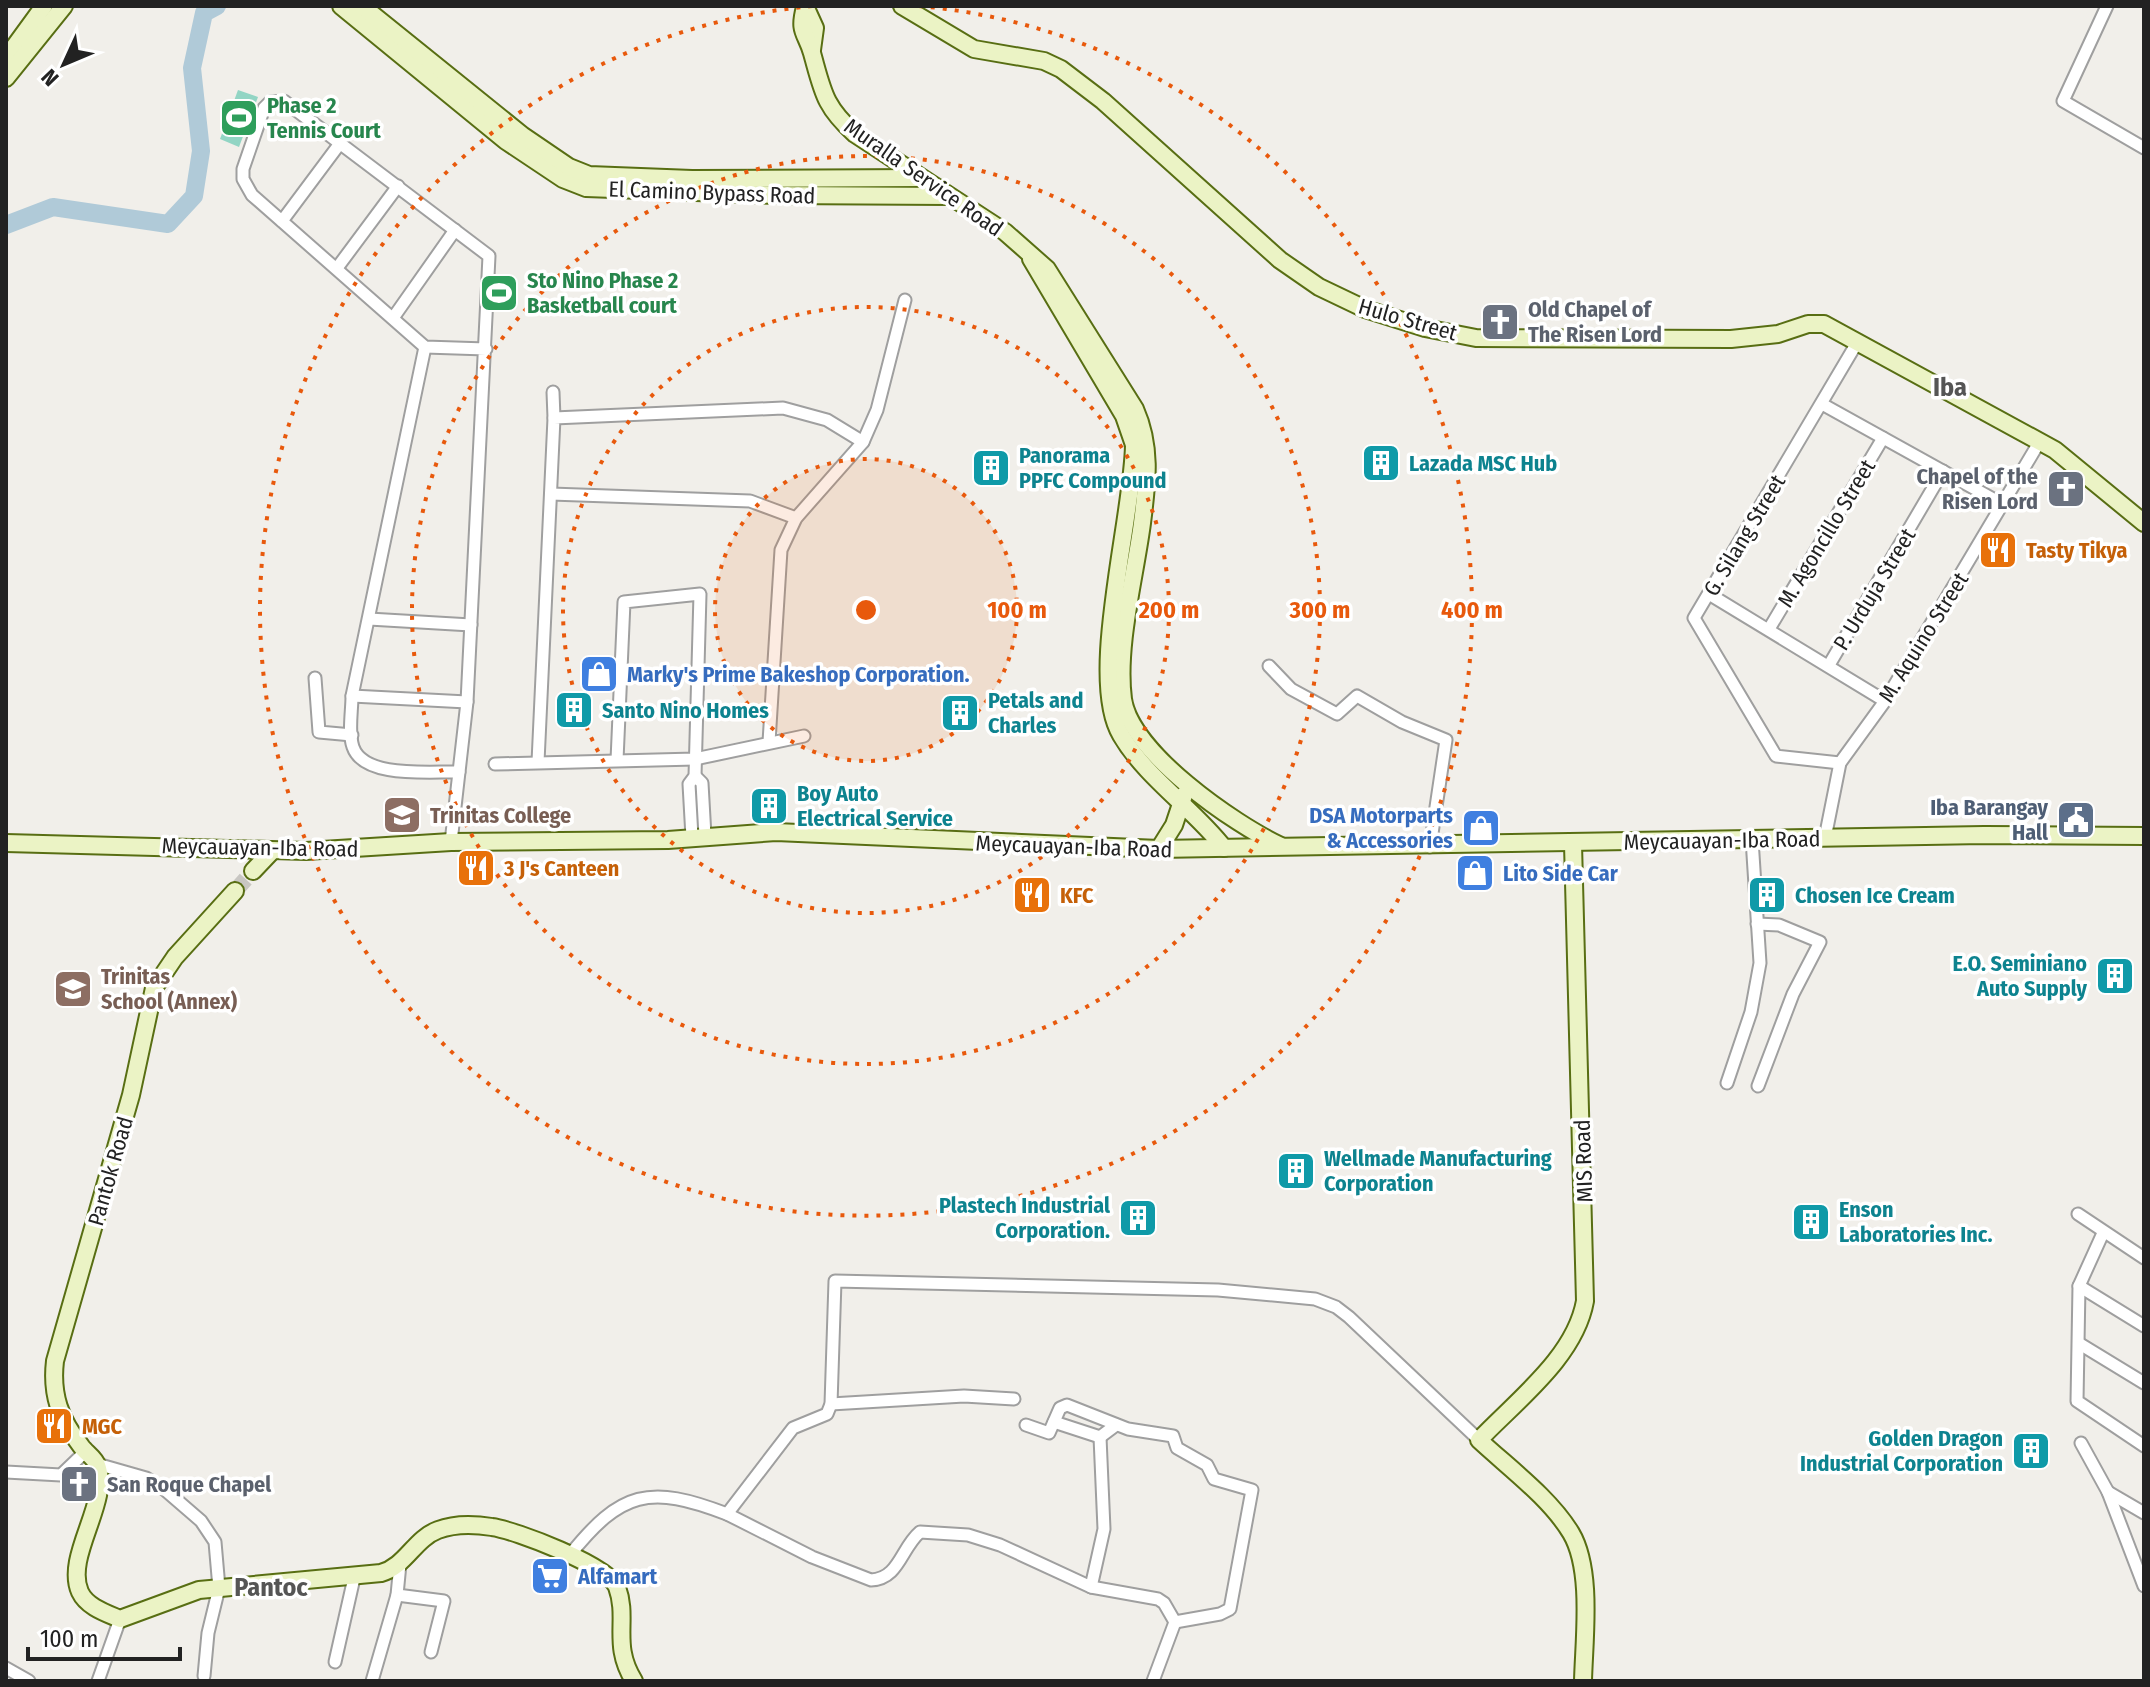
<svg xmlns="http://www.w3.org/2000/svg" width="2150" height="1687" viewBox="0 0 2150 1687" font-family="'Fira Sans Condensed',sans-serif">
<rect width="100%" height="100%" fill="#f1efea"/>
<path fill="#92d5c4" d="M238 90 258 97 239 147 220 139Z"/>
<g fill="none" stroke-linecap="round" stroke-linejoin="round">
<path stroke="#b0cad8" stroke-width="18" d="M6 225 53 207 168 224 194 196 201 151 192 68 204 13 217 6"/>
<path stroke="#c8c6c2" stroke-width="16" stroke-dasharray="16 8" stroke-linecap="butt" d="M235 891 253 871"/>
<defs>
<g id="street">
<path d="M2107 6 2063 101 2144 148"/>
<path d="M282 221 341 142"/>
<path d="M337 268 398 186"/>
<path d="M393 318 455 230"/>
<path d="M425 347 352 696C352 711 348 733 353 747 364 779 431 771 459 772"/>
<path d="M553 392 554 418"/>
<path d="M1822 404 2004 505"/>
<path d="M551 494 750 501 796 518"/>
<path d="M1709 594 1885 701"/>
<path d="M369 619 471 625"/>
<path d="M1769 629 1883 438"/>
<path d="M1829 665 1943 471"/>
<path d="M1269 666 1291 689 1337 714 1357 696 1402 722 1446 740 1430 847"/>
<path d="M315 678 319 732 352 735"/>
<path d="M352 696 467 702"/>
<path d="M769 742 781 550 796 518 863 442 877 410 905 300"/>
<path d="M617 760 624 602 700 594 695 776 689 784 692 837"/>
<path d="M538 762 554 418 783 408 827 420 863 442"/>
<path d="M1840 763 1776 756 1694 618 1858 341"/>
<path d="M495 764 695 759 804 736"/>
<path d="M695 776 702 783 705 836"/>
<path d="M1825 838 1840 763 1885 701 2040 441"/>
<path d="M451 842 467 702 489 256 284 101 270 102 264 108 243 169V179L252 195 425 347 486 349"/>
<path d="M1757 924 1779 925 1820 942 1793 994 1758 1086"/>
<path d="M1727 1083 1751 1012 1760 963 1752 839"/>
<path d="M2078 1214 2144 1258"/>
<path d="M2103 1233 2079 1286 2077 1401 2144 1446"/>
<path d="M2079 1286 2144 1326"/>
<path d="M2080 1344 2144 1383"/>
<path d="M831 1404 964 1396 1014 1399"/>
<path d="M1054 1422 1100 1437 1116 1425"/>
<path d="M1026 1425 1049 1433 1060 1408 1067 1405 1128 1429 1173 1436 1177 1448 1207 1465 1214 1479 1252 1490 1230 1609 1220 1614 1175 1622"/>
<path d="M2081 1443 2108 1492 2144 1586"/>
<path d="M97 1464 146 1478 164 1489 201 1521 215 1542 219 1588 208 1633 204 1676"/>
<path d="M6 1472 61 1475 85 1452"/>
<path d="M2108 1492 2144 1513"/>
<path d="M727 1514 812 1557 871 1580C899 1579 901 1548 920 1532L968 1535 1000 1545 1091 1587 1158 1599 1164 1603 1175 1622 1153 1681"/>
<path d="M569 1556C621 1491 649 1484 727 1514L793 1428 827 1414 831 1404 835 1281 1218 1290 1315 1299 1336 1307 1349 1317 1479 1440"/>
<path d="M1091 1587 1104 1529 1100 1437"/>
<path d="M397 1595 444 1601 431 1652"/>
<path d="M335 1662 354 1578"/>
<path d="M6 1668 29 1681"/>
<path d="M98 1681 120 1619"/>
<path d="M372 1681 397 1595 400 1564"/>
</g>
<g id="secondary">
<path d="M341 6 506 141 563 179 586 188 776 195 949 196"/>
<path d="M362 6 522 135 569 167 589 175 692 179 921 178"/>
<path d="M805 6 815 28 812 50"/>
<path d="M902 6 974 49 1044 61 1061 69 1103 101 1280 260 1319 287 1365 309 1425 328 1476 338 1731 339 1778 334 1808 324H1824L2055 450 2144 523"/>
<path d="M805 7C798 33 806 32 812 53 823 92 824 106 855 134L1005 232 1047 269 1135 409C1152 447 1147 483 1142 523 1135 577 1116 646 1123 699 1131 753 1234 824 1281 846"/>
<path d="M6 58 44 6"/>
<path d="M6 78 64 6"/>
<path d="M1031 259 1124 416 1134 445C1133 517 1087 679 1121 735 1146 778 1194 809 1224 848"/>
<path d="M6 843 306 851 451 842 668 840 776 832 1159 849 1984 835 2144 836"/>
<path d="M1573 844 1585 1301C1575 1357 1517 1400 1479 1440 1509 1468 1550 1498 1571 1533 1593 1570 1584 1639 1583 1681"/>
<path d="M1159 849 1174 825 1184 795"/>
<path d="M253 871 272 851"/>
<path d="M235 891 175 957 154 988 131 1095 55 1361C51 1395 60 1419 81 1446 85 1452 95 1458 97 1465 111 1502 64 1556 80 1592 87 1607 106 1613 120 1619L199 1590 381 1573C406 1566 414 1539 438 1530 456 1523 474 1524 492 1527 515 1530 609 1566 617 1587 629 1620 611 1644 634 1681"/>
</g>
</defs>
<use href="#street" stroke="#9f9f9f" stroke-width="15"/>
<use href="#secondary" stroke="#586e13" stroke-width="20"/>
<use href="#street" stroke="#fff" stroke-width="11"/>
<use href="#secondary" stroke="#ebf3c5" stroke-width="16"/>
</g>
<circle cx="866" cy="610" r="151" fill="#e8590c" fill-opacity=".12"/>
<g fill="none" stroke="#e8590c" stroke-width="4" stroke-dasharray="4 8">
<circle cx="866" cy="610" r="151"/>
<circle cx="866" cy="610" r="303"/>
<circle cx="866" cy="610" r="454"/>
<path d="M919 6A606 606 0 1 1 813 6"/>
</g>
<defs>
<symbol id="stadium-square" viewBox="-11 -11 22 22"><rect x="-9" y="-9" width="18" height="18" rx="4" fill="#2e9e5b" stroke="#fff"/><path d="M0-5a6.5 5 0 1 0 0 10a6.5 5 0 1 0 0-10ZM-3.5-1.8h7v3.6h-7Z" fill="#fff"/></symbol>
<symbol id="church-square" viewBox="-11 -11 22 22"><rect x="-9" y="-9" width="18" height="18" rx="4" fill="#6b7280" stroke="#fff"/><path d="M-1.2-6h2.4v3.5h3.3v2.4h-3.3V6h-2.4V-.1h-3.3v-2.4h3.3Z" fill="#fff"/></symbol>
<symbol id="building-square" viewBox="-11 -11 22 22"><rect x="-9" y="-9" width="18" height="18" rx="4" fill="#0f9aa8" stroke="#fff"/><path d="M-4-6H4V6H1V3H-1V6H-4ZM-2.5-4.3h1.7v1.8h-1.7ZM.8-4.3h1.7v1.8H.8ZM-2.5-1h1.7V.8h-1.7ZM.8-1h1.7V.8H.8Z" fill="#fff"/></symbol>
<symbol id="restaurant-square" viewBox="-11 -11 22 22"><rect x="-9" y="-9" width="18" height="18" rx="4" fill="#e8710a" stroke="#fff"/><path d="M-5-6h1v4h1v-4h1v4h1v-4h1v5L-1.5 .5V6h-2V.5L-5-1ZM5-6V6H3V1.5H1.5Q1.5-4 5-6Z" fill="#fff"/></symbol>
<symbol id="shop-square" viewBox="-11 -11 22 22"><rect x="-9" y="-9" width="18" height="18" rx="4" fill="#3f7fe0" stroke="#fff"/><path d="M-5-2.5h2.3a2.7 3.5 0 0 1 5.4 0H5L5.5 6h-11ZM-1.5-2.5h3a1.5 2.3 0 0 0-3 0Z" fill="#fff"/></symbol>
<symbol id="school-square" viewBox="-11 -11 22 22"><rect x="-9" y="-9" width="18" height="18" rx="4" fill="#8d6e63" stroke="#fff"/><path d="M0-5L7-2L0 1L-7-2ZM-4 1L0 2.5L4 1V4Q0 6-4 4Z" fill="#fff"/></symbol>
<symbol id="civic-square" viewBox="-11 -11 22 22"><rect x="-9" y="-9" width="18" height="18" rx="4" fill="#5c6f8a" stroke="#fff"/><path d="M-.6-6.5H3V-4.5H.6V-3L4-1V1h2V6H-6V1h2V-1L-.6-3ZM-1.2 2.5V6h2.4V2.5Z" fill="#fff"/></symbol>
<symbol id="supermarket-square" viewBox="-11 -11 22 22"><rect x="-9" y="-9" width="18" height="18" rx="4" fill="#3f7fe0" stroke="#fff"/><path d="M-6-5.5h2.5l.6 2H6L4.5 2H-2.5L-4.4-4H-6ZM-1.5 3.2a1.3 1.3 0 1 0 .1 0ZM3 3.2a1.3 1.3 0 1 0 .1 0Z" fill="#fff"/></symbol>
</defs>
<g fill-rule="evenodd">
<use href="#stadium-square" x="217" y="96" width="44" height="44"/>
<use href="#stadium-square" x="477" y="271" width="44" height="44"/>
<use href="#church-square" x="1478" y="300" width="44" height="44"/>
<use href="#building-square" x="1359" y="441" width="44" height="44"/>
<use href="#building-square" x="969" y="446" width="44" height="44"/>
<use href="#church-square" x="2044" y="467" width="44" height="44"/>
<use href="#restaurant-square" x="1976" y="528" width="44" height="44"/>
<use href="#shop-square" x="577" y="652" width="44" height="44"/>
<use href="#building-square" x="552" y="688" width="44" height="44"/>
<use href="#building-square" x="938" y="691" width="44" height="44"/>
<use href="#building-square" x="747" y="784" width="44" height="44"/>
<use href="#school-square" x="380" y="793" width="44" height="44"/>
<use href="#civic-square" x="2054" y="798" width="44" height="44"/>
<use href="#shop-square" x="1459" y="806" width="44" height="44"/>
<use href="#restaurant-square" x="454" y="846" width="44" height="44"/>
<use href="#shop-square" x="1453" y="851" width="44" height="44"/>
<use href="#restaurant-square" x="1010" y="873" width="44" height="44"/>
<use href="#building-square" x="1745" y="873" width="44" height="44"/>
<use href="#building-square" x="2093" y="954" width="44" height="44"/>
<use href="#school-square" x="51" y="967" width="44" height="44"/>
<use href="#building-square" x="1274" y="1149" width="44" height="44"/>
<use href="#building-square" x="1116" y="1196" width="44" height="44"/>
<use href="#building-square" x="1789" y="1200" width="44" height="44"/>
<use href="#restaurant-square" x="32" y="1404" width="44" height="44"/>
<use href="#building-square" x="2009" y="1429" width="44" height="44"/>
<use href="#church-square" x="57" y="1462" width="44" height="44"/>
<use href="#supermarket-square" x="528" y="1554" width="44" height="44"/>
</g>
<g text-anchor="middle" stroke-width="7" stroke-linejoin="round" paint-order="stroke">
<g font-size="22" font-weight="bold" fill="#27864d" stroke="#fff" text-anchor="start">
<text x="267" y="113">Phase 2<tspan x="267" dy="25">Tennis Court</tspan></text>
<text x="527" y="288">Sto Nino Phase 2<tspan x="527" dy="25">Basketball court</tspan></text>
</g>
<g font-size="22" fill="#222" stroke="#fff">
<text transform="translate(924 177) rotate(35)" y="8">Muralla Service Road</text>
<text transform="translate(712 192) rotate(2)" y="8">El Camino Bypass Road</text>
<text transform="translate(1408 319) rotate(16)" y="8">Hulo Street</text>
<text transform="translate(1826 533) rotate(-59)" y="8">M. Agoncillo Street</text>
<text transform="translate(1744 535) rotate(-59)" y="8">G. Silang Street</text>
<text transform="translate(1874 589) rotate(-59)" y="8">P. Urduja Street</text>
<text transform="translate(1923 637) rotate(-58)" y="8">M. Aquino Street</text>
<text transform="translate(1722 840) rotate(-1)" y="8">Meycauayan-Iba Road</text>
<text transform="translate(1074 846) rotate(2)" y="8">Meycauayan-Iba Road</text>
<text transform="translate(260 847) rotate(1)" y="8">Meycauayan-Iba Road</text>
<text transform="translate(1583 1161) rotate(-92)" y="8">MIS Road</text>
<text transform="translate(110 1171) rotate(-74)" y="8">Pantok Road</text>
</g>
<g font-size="22" font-weight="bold" fill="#5b616d" stroke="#fff" text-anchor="start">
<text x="1528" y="317">Old Chapel of<tspan x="1528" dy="25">The Risen Lord</tspan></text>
<text x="2038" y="484" text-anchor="end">Chapel of the<tspan x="2038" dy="25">Risen Lord</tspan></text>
<text x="107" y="1492">San Roque Chapel</text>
</g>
<g font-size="22" font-weight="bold" fill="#0d838f" stroke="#fff" text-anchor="start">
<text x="1019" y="463">Panorama<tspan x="1019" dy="25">PPFC Compound</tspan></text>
<text x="1409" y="471">Lazada MSC Hub</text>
<text x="988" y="708">Petals and<tspan x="988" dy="25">Charles</tspan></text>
<text x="602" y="718">Santo Nino Homes</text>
<text x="797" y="801">Boy Auto<tspan x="797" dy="25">Electrical Service</tspan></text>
<text x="1795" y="903">Chosen Ice Cream</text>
<text x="2087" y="971" text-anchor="end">E.O. Seminiano<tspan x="2087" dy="25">Auto Supply</tspan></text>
<text x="1324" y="1166">Wellmade Manufacturing<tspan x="1324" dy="25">Corporation</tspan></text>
<text x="1110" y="1213" text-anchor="end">Plastech Industrial<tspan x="1110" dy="25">Corporation.</tspan></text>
<text x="1839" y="1217">Enson<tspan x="1839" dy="25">Laboratories Inc.</tspan></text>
<text x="2003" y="1446" text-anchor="end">Golden Dragon<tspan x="2003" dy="25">Industrial Corporation</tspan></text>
</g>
<g font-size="22" font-weight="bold" fill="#c56008" stroke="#fff" text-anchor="start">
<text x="2026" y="558">Tasty Tikya</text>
<text x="504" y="876">3 J's Canteen</text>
<text x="1060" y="903">KFC</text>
<text x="82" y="1434">MGC</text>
</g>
<g font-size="22" font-weight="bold" fill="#366cbe" stroke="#fff" text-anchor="start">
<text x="627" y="682">Marky's Prime Bakeshop Corporation.</text>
<text x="1453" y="823" text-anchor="end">DSA Motorparts<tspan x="1453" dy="25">&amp; Accessories</tspan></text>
<text x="1503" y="881">Lito Side Car</text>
<text x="578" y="1584">Alfamart</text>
</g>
<g font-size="22" font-weight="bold" fill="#4e5e75" stroke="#fff" text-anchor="end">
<text x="2048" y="815">Iba Barangay<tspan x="2048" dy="25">Hall</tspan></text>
</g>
<g font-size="22" font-weight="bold" fill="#785e54" stroke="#fff" text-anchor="start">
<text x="430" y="823">Trinitas College</text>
<text x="101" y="984">Trinitas<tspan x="101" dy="25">School (Annex)</tspan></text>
</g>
<g font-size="26" font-weight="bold" fill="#555" stroke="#fff">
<text x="1950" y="396">Iba</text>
<text x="271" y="1596">Pantoc</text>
</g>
</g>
<circle cx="866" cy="610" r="12" fill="#e8590c" stroke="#fff" stroke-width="4"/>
<g font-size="24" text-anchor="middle" font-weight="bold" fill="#e8590c" stroke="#fff" stroke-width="7" stroke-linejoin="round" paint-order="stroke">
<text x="1017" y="618">100 m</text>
<text x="1169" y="618">200 m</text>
<text x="1320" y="618">300 m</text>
<text x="1472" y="618">400 m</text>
</g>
<rect width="2150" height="1687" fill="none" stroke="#222222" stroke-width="16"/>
<g transform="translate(64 64) rotate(226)" stroke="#ffffff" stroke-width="6" paint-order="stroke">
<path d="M0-6L14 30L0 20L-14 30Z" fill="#222222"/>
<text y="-12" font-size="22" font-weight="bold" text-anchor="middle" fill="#222222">N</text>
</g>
<path d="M28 1647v12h152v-12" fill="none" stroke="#222222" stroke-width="4"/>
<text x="40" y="1647" font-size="24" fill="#222222" stroke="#ffffff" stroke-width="6" paint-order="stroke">100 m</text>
</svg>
